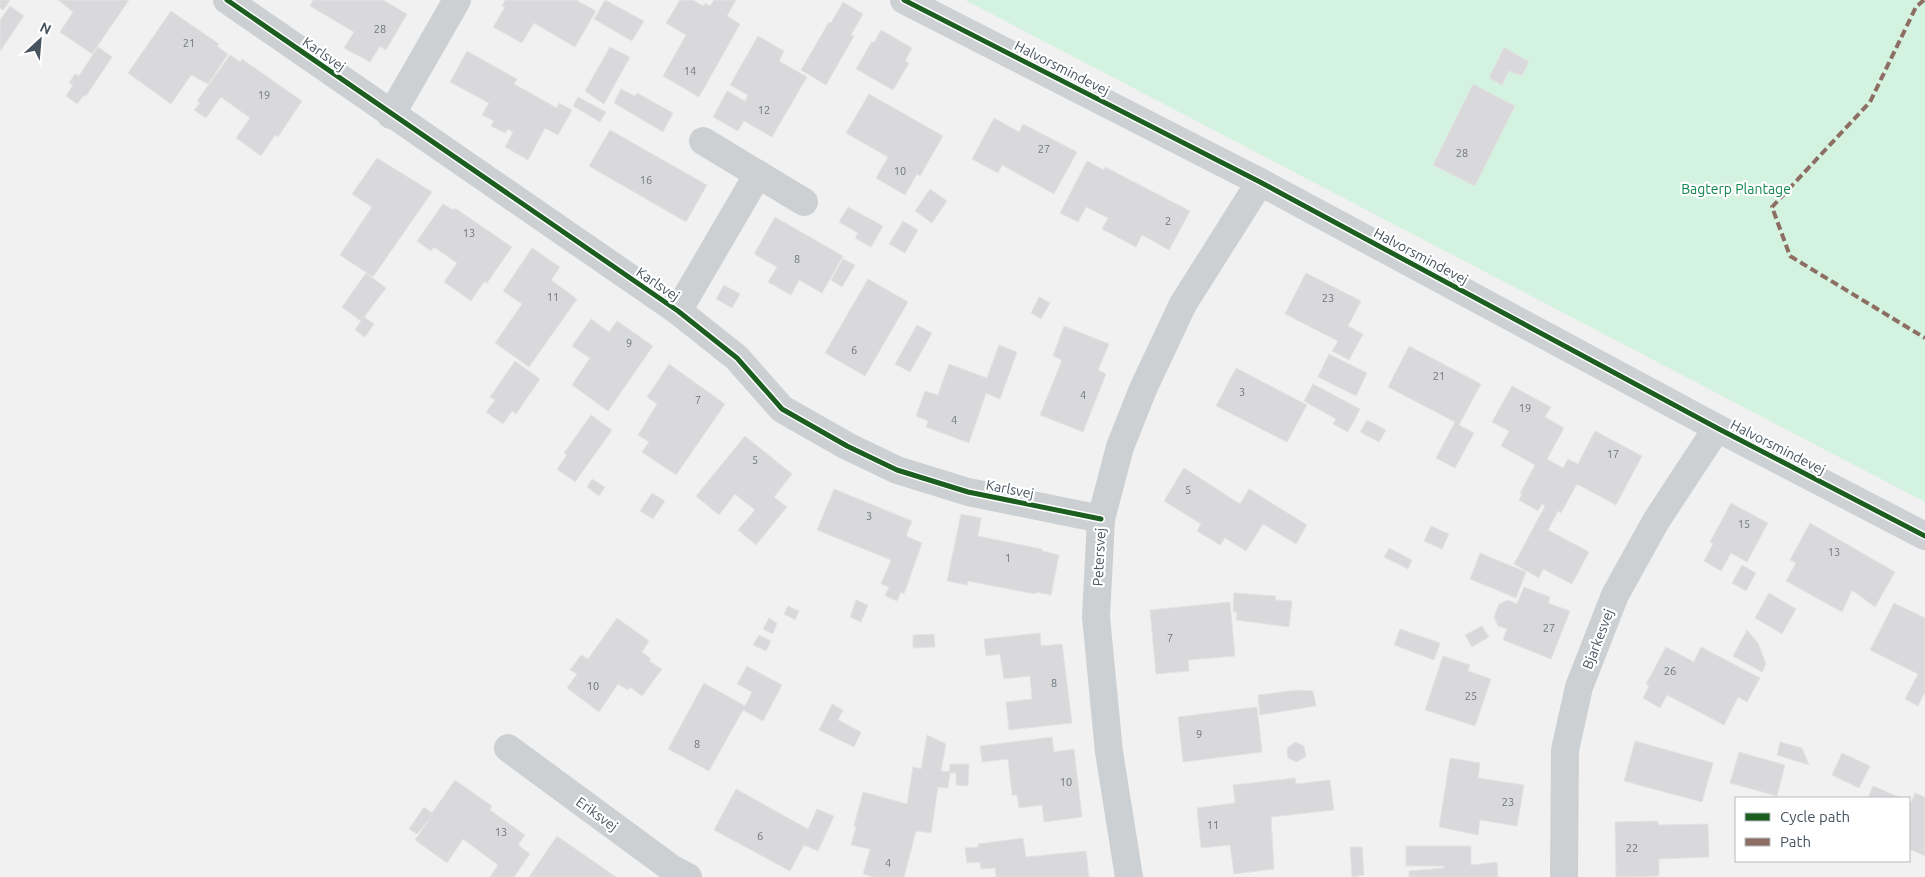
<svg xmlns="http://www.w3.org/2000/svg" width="1925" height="877" viewBox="0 0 1925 877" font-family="Ubuntu,sans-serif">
<rect width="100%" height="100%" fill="#f2f1f1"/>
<path fill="#d4f2e0" d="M965 0H1925V502Z"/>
<g fill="#d9d9db" stroke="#e3e3e4">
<path d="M0 0H10L3 10 0 8Z"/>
<path d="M58 0H129L92 54 60 32 73 12Z"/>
<path d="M313 0H383L407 14 386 50 380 46 370 62 344 48 354 32 310 6Z"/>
<path d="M505 0H576L596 11 575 47 534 23 522 43 493 27 505 7 502 6Z"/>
<path d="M605 0 644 21 632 41 594 19Z"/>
<path d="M680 0H693L703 6 705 3 710 6 714 0H736L727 16 740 24 699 97 663 76 686 35 666 23Z"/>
<path d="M843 2 863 14 851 35 854 36 826 85 801 70 829 22 831 23Z"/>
<path d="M10 6 24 16 0 51V20Z"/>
<path d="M171 11 219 44 217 46 228 54 208 84 191 75 171 104 128 73Z"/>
<path d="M881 30 912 48 905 61 909 63 893 90 856 69 872 41 874 43Z"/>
<path d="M758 36 784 51 779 61 807 77 772 137 744 121 738 131 713 117 727 91 745 101 748 95 730 85Z"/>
<path d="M98 47 112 57 86 96 84 95 77 104 66 96 73 85 69 83 75 74 79 76Z"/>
<path d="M610 47 630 57 604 104 585 91Z"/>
<path d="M1504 47 1529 62 1522 76 1509 71 1502 85 1489 78Z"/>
<path d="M467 51 517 79 514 84 557 108 559 103 572 110 558 135 545 128 528 160 505 147 513 132 508 129 505 133 491 126 494 121 482 115 489 103 450 82Z"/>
<path d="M230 55 240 62 242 59 302 101 278 137 275 135 261 156 236 138 250 118 221 97 206 118 194 110 200 103 197 101Z"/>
<path d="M1473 84 1515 106 1475 186 1433 165Z"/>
<path d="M621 89 635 96 637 93 673 113 663 132 614 103Z"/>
<path d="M869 94 943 136 920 176 917 174 905 195 876 178 888 157 846 133Z"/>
<path d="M578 97 606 112 600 122 573 106Z"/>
<path d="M994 118 1019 132 1023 124 1077 152 1054 194 1002 165 998 173 972 159Z"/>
<path d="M610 130 707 185 686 222 589 166Z"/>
<path d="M377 158 432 192 373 277 340 255 372 207 352 194Z"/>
<path d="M1087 161 1104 170 1105 167 1190 211 1169 250 1142 235 1136 247 1102 229 1108 218 1086 207 1078 222 1060 213Z"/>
<path d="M930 189 947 201 932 223 915 211Z"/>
<path d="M443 204 453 210 455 208 512 247 487 283 484 282 471 301 444 282 457 263 434 247 431 251 417 241Z"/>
<path d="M848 207 883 226 871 247 855 238 858 233 839 222Z"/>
<path d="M775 217 843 256 822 293 799 280 791 295 768 282 777 267 754 254Z"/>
<path d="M903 221 918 230 905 253 889 244Z"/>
<path d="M532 248 560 267 551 280 577 299 529 367 495 343 522 304 503 291Z"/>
<path d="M843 259 855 265 842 287 831 280Z"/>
<path d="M366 273 386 288 364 317 374 324 365 337 355 330 361 321 342 307Z"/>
<path d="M1306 273 1361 301 1348 326 1363 334 1349 360 1332 351 1338 341 1285 314Z"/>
<path d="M868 279 908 302 865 376 825 353Z"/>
<path d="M724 285 740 294 732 308 716 299Z"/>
<path d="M1039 297 1050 303 1041 319 1031 313Z"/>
<path d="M591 319 609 332 617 321 653 346 608 411 572 385 590 358 572 346Z"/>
<path d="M917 325 932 333 910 372 895 364Z"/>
<path d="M1064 326 1109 344 1098 370 1106 374 1083 432 1040 415 1062 360 1053 356Z"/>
<path d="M999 345 1017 352 1000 399 986 393 969 443 926 427 928 421 916 416 925 391 938 395 949 364 987 378Z"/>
<path d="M1409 346 1481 384 1459 425 1474 433 1455 468 1436 458 1455 422 1388 387Z"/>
<path d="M1329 354 1367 373 1356 396 1318 377Z"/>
<path d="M515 361 540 379 516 414 512 411 503 424 486 412 495 400 490 397Z"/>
<path d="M669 364 725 404 676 475 642 452 649 442 638 435 657 404 647 397Z"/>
<path d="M1236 368 1307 405 1287 442 1216 406Z"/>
<path d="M1313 384 1360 409 1348 432 1333 424 1336 419 1304 401Z"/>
<path d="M1512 386 1551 407 1545 417 1564 428 1547 459 1563 468 1568 459 1578 464 1595 431 1642 456 1616 505 1577 484 1561 513 1558 511 1548 530 1589 552 1572 584 1543 569 1539 578 1514 564 1545 506 1542 504 1538 511 1519 500 1522 494 1520 493 1535 465 1501 446 1509 431 1492 422Z"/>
<path d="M591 415 612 430 575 482 557 469 567 455 564 453Z"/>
<path d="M1367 420 1386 430 1379 442 1360 432Z"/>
<path d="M745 436 792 474 774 497 787 507 756 545 738 530 755 510 735 494 719 515 696 496Z"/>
<path d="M1184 468 1240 504 1249 489 1307 525 1296 544 1263 524 1246 551 1225 538 1220 545 1197 531 1201 524 1164 501Z"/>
<path d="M592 479 605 487 599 496 587 487Z"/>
<path d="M834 489 912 521 906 536 922 543 904 594 901 592 897 601 885 596 889 587 881 584 891 560 817 530Z"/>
<path d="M652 493 665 501 653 519 640 511Z"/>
<path d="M1731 503 1768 523 1747 562 1731 553 1721 571 1704 561 1713 544 1710 542Z"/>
<path d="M961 514 981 518 978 536 1042 549V551L1059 555 1051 595 1036 592 1035 594 968 581 967 585 947 581Z"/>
<path d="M1810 523 1895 572 1875 607 1852 590 1842 612 1786 581 1796 563 1790 560Z"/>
<path d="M1431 526 1449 534 1442 549 1424 541Z"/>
<path d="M1389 548 1412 560 1408 569 1384 557Z"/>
<path d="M1480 553 1526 572 1516 598 1470 579Z"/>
<path d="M1742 565 1756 573 1746 591 1732 583Z"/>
<path d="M1524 587 1550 597 1548 603 1570 611 1551 659 1503 640 1507 629 1498 626 1494 617 1499 604 1508 600 1517 604Z"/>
<path d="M1234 593 1276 596 1275 600 1292 601 1289 627 1236 620 1237 612H1233Z"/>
<path d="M1769 593 1796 609 1782 634 1755 618Z"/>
<path d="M856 600 868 605 861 622 850 617Z"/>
<path d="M1230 602 1235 656 1188 660 1189 671 1156 674 1150 610Z"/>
<path d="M1894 603 1925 618V692L1918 706 1905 699 1918 674 1870 650Z"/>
<path d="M788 606 799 611 795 620 784 614Z"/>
<path d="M617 618 649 641 642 652 651 659 649 661 662 669 642 696 630 687 628 690 618 684 599 712 567 688 577 674 570 670 581 655 588 659Z"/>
<path d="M769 618 777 623 773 634 763 629Z"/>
<path d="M1482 626 1489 637 1472 647 1465 635Z"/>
<path d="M1400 629 1440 643 1434 660 1394 645Z"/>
<path d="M1747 630 1758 643 1766 664 1762 672 1733 656Z"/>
<path d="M1040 633 1041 646 1062 644 1072 723 1009 730 1006 702 1032 699 1030 676 1004 679 1000 654 986 656 984 639Z"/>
<path d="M934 634 935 647 913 648V635Z"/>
<path d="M759 635 771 641 766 651 753 645Z"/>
<path d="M1666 647 1694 662 1701 647 1760 678 1747 702 1738 697 1724 725 1667 695 1660 708 1643 698 1649 686 1646 684Z"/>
<path d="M1443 656 1470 665 1468 671 1491 679 1475 726 1425 710Z"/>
<path d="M747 666 782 685 763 721 743 710 709 771 668 749 704 683 745 706 752 692 737 684Z"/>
<path d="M1297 690 1313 691 1316 706 1260 715 1258 695Z"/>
<path d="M832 704 843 710 838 720 861 732 854 747 819 730Z"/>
<path d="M1257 707 1262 752 1183 762 1178 717Z"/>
<path d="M927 735 946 744 941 771 949 772 950 764H969L968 786 956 785V773H950L948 788 938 787 931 833 916 831 904 877H874L863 874 870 849 851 845 856 827 854 826 863 792 907 804 913 767 921 769Z"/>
<path d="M1052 737 1054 752 1074 749 1082 817 1044 822 1042 805 1019 808 1017 795H1012L1008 759 982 762 980 746Z"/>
<path d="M1635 741 1713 763 1702 802 1624 781Z"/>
<path d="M1295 742 1304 746 1306 756 1297 762 1288 758 1287 748Z"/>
<path d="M1780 742 1802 748 1809 765 1777 755Z"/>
<path d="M1739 752 1785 765 1777 796 1730 783Z"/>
<path d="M1842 753 1870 766 1859 788 1832 775Z"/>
<path d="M1450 758 1480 763 1478 778 1524 785 1517 826 1480 820 1478 835 1439 827Z"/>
<path d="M1295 778 1296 784 1330 780 1334 810 1271 817 1274 869 1234 874 1230 845 1201 848 1197 808 1235 803 1233 785Z"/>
<path d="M455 780 492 806 490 810 525 835 518 845 530 854 514 877H490L498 865 463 839 447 863 415 840 431 817 417 834 409 829 424 807 432 813Z"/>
<path d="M1873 786 1901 798H1868Z"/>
<path d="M736 789 808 829 817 809 834 816 818 851 804 845 790 871 714 830Z"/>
<path d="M1915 793 1925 797V856L1909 849V802L1911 803Z"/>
<path d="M1658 821V825L1708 824 1709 857 1659 859V876L1616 877 1615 822Z"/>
<path d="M557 836 616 877H529Z"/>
<path d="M1023 838 1026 857 1086 851 1089 877H996L995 868 981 869 980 862 967 863 965 848 978 847V844Z"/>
<path d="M1406 846H1471V865L1497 862 1498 877H1409V871L1444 868V866H1406Z"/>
<path d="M1350 847H1362L1364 875 1352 877Z"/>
</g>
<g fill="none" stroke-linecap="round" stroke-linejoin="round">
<g stroke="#cdd0d2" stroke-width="28">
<path d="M227 0 678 311 737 358 782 409 847 446 897 470 968 492 1101 519"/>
<path d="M391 115 457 0"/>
<path d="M703 141 804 202"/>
<path d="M678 311 758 174"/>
<path d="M508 748 671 868 688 877"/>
<path d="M1129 877 1109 752 1096 617 1101 519 1120 447 1143 389 1183 304 1260 182"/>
<path d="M1564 877 1565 750 1579 687 1615 595 1656 521 1717 428"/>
</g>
<path stroke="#ced1d4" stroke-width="28" d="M904 0 1260 182 1717 428 1925 536"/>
<path stroke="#8d6e63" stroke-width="4" stroke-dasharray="8 4" stroke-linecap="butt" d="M1924 0 1916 7 1870 102 1772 207 1790 256 1925 338"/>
<defs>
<g id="cycleway">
<path d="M227 0 678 311 737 358 782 409 847 446 897 470 968 492 1101 519"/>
<path d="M904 0 1260 182 1717 428 1925 536"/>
</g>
</defs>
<use href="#cycleway" stroke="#fff" stroke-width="8"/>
<use href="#cycleway" stroke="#1b5e20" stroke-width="5"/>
</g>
<g text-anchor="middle" stroke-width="4.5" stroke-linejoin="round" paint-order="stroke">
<g font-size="11" fill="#6d767f">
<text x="380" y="33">28</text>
<text x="189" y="47">21</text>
<text x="690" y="75">14</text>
<text x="264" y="99">19</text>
<text x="764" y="114">12</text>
<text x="1044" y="153">27</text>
<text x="1462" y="157">28</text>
<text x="900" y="175">10</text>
<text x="646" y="184">16</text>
<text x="1168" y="225">2</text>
<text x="469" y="237">13</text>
<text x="797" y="263">8</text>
<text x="553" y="301">11</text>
<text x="1328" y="302">23</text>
<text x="629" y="347">9</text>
<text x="854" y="354">6</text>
<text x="1439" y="380">21</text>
<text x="1242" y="396">3</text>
<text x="1083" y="399">4</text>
<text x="698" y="404">7</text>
<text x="1525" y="412">19</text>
<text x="954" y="424">4</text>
<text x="1613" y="458">17</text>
<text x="755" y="464">5</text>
<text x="1188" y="494">5</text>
<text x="869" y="520">3</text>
<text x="1744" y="528">15</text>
<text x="1834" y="556">13</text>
<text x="1008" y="562">1</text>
<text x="1549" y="632">27</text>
<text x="1170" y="642">7</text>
<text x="1670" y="675">26</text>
<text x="1054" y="687">8</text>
<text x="593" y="690">10</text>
<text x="1471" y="700">25</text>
<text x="1199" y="738">9</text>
<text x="697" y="748">8</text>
<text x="1066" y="786">10</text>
<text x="1508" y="806">23</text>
<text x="1213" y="829">11</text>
<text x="501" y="836">13</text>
<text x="760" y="840">6</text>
<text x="1632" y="852">22</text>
<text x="888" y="867">4</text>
</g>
<g font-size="14" fill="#47535f" stroke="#fff">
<text transform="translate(324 54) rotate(35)" y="5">Karlsvej</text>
<text transform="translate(1062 68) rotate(27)" y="5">Halvorsmindevej</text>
<text transform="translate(1421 256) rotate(28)" y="5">Halvorsmindevej</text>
<text transform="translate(658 284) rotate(34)" y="5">Karlsvej</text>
<text transform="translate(1778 447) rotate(27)" y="5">Halvorsmindevej</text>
<text transform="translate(1010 489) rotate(11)" y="5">Karlsvej</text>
<text transform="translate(1099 557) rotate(-87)" y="5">Petersvej</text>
<text transform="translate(1598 639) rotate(-69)" y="5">Bjarkesvej</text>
<text transform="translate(597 814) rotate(36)" y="5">Eriksvej</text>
</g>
<g font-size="14" fill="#118750" stroke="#fff">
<text x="1736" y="194">Bagterp Plantage</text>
</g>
</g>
<rect x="1735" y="797" width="175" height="65" fill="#ffffff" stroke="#b5babf"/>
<rect x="1745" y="813" width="25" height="8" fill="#1b5e20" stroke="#b5babf"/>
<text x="1780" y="822" font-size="15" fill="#47535f">Cycle path</text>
<rect x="1745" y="838" width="25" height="8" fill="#8d6e63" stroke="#b5babf"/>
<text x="1780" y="847" font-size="15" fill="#47535f">Path</text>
<g transform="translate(40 40) rotate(26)" stroke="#ffffff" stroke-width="4" paint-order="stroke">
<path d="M0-4L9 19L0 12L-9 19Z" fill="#47535f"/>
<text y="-8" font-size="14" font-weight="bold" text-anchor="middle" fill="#47535f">N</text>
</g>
</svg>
